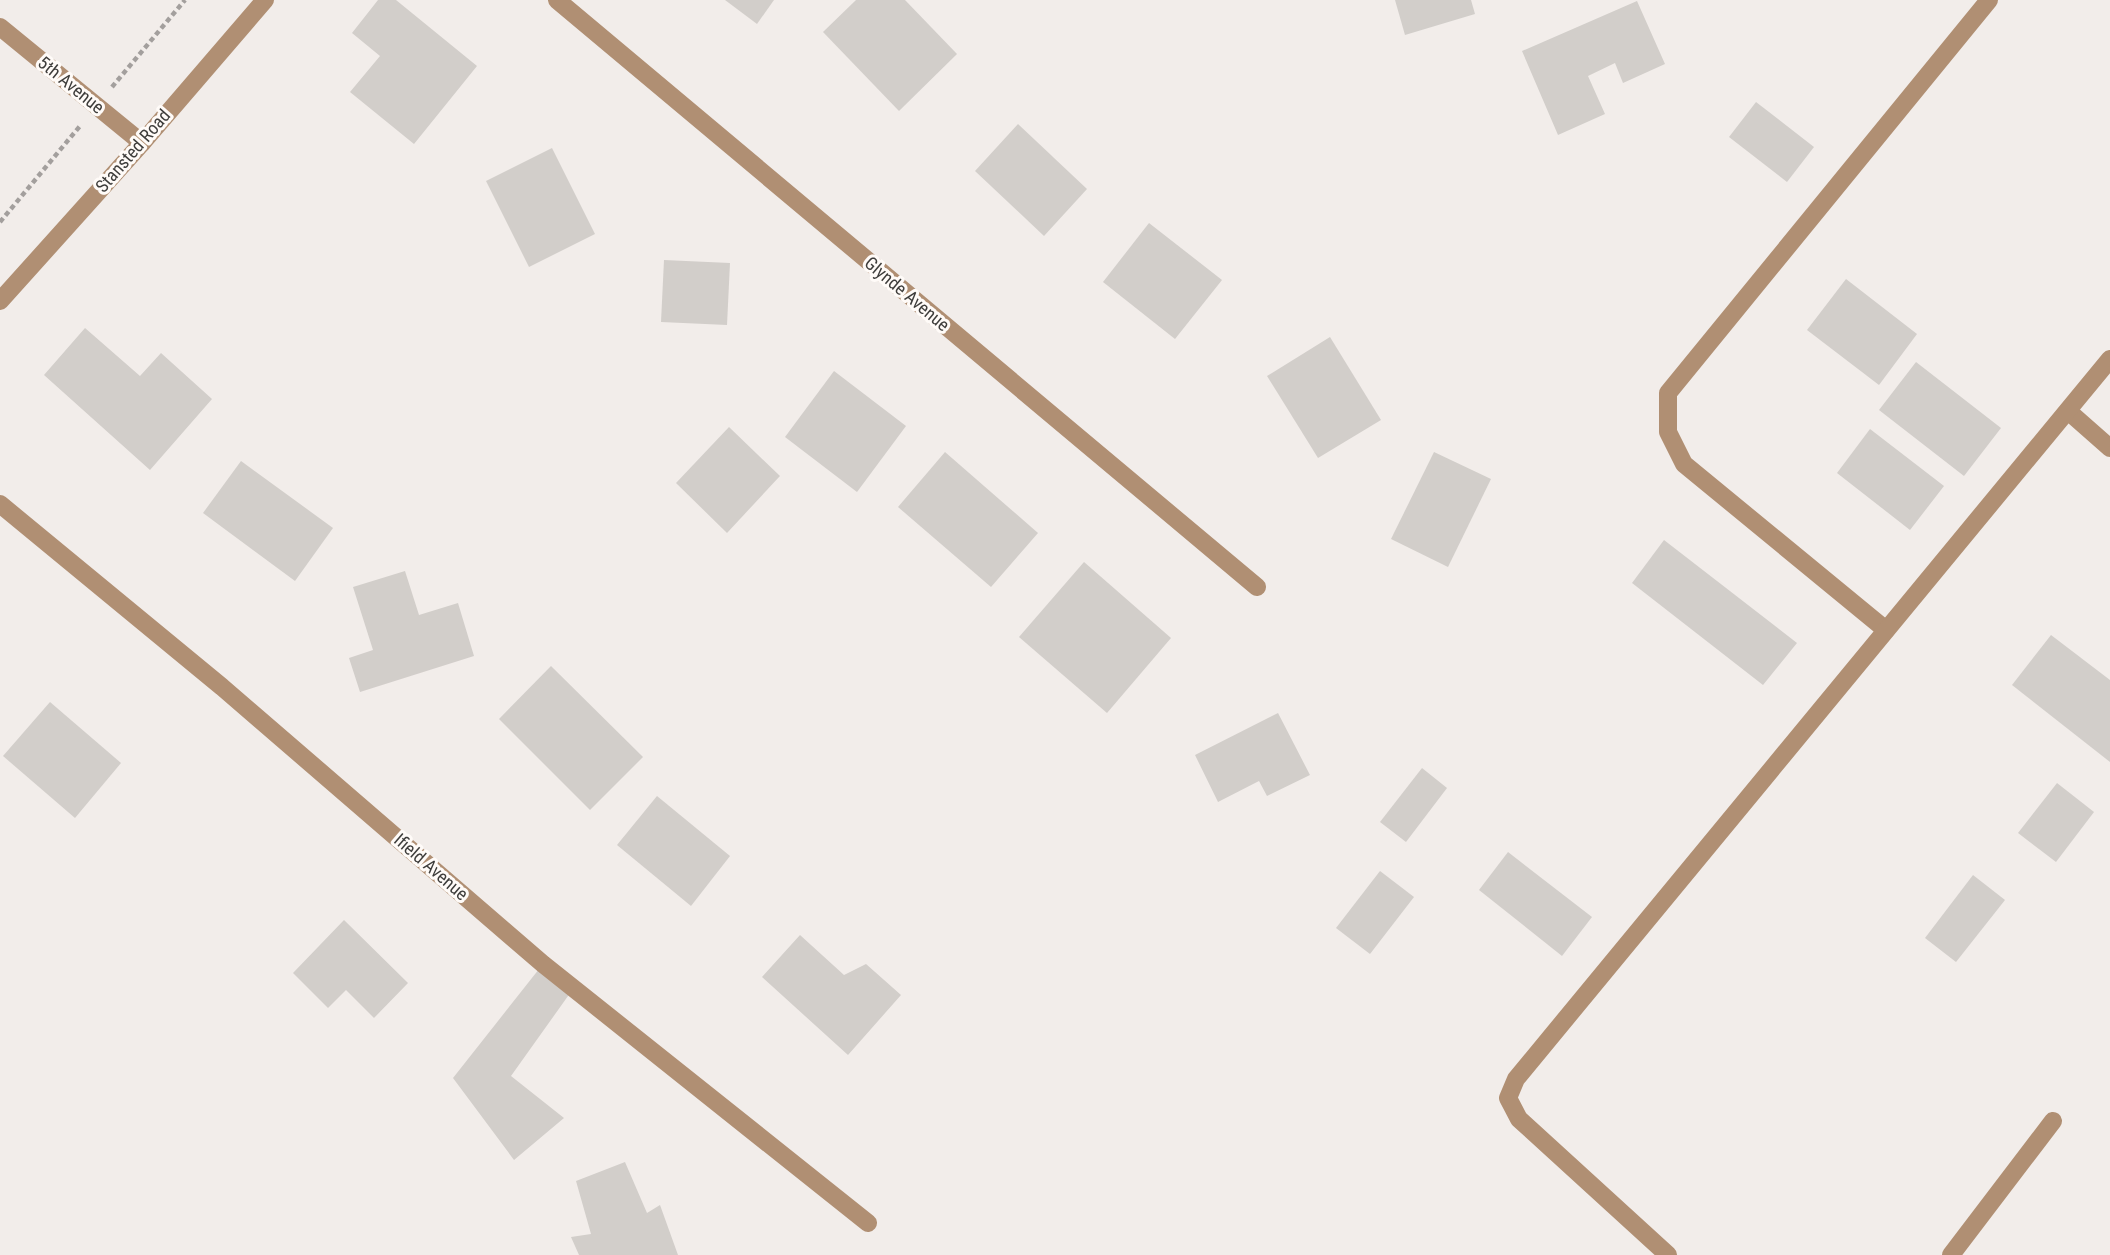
<svg xmlns="http://www.w3.org/2000/svg" width="2110" height="1255" viewBox="0 0 2110 1255" font-family="'Roboto Condensed',sans-serif">
<rect width="100%" height="100%" fill="#f2edea"/>
<g fill="#d2ceca">
<path d="M378 0H396L477 66 414 144 350 92 380 56 352 33Z"/>
<path d="M725 0H774L757 24Z"/>
<path d="M856 0H905L957 54 899 111 823 32Z"/>
<path d="M1395 0H1471L1475 14 1405 35Z"/>
<path d="M1637 1 1665 64 1623 83 1615 63 1588 76 1605 114 1558 135 1522 51Z"/>
<path d="M1756 102 1814 147 1787 182 1729 137Z"/>
<path d="M1018 124 1087 189 1044 236 975 171Z"/>
<path d="M552 148 595 234 529 267 486 181Z"/>
<path d="M1149 223 1222 280 1175 339 1103 282Z"/>
<path d="M664 260 730 263 727 325 661 322Z"/>
<path d="M1846 279 1917 334 1879 385 1807 330Z"/>
<path d="M85 328 140 376 161 353 212 399 150 470 44 375Z"/>
<path d="M1330 337 1381 420 1318 458 1267 376Z"/>
<path d="M1916 362 2001 428 1964 476 1879 410Z"/>
<path d="M834 371 906 426 857 492 785 437Z"/>
<path d="M729 427 780 476 727 533 676 483Z"/>
<path d="M1870 429 1944 486 1910 530 1837 473Z"/>
<path d="M945 452 1038 533 991 587 898 507Z"/>
<path d="M1434 452 1491 479 1448 567 1391 539Z"/>
<path d="M241 461 333 528 295 581 203 513Z"/>
<path d="M1664 540 1797 643 1763 685 1632 583Z"/>
<path d="M1084 562 1171 638 1107 713 1019 637Z"/>
<path d="M405 571 419 615 458 603 474 656 360 692 349 658 373 650 353 587Z"/>
<path d="M2051 635 2110 680V762L2012 685Z"/>
<path d="M551 666 643 757 590 810 499 719Z"/>
<path d="M50 702 121 763 75 818 3 756Z"/>
<path d="M1278 713 1310 775 1267 796 1259 781 1218 802 1195 755Z"/>
<path d="M1422 768 1447 788 1406 842 1380 822Z"/>
<path d="M2057 783 2094 812 2056 862 2018 833Z"/>
<path d="M657 796 730 856 691 906 617 845Z"/>
<path d="M1508 852 1592 917 1562 956 1479 890Z"/>
<path d="M1380 871 1414 897 1370 954 1336 928Z"/>
<path d="M1973 875 2005 900 1956 962 1925 938Z"/>
<path d="M344 920 408 983 374 1018 346 990 328 1008 293 973Z"/>
<path d="M800 935 844 975 866 964 901 995 848 1055 762 977Z"/>
<path d="M543 964 573 989 511 1076 564 1118 514 1160 453 1078Z"/>
<path d="M625 1162 647 1213 660 1205 678 1255H579L571 1237 591 1234 576 1181Z"/>
</g>
<g fill="none" stroke-linecap="round" stroke-linejoin="round">
<g stroke="#a39f9d" stroke-width="4.5" stroke-dasharray="5 3.5" stroke-linecap="butt">
<path d="M112 87 185 0"/>
<path d="M0 222 80 126"/>
</g>
<g stroke="#b08f73" stroke-width="18">
<path d="M557 0 1257 587"/>
<path d="M0 27 142 143"/>
<path d="M0 301 142 143 265 0"/>
<path d="M2068 411 2110 448"/>
<path d="M0 504 222 687 543 964 868 1223"/>
<path d="M1886 630 1684 464 1668 432V393L1989 0"/>
<path d="M1668 1255 1519 1119 1508 1098 1516 1079 2110 359"/>
<path d="M1951 1255 2053 1121"/>
</g>
</g>
<g text-anchor="middle" stroke-width="6" stroke-linejoin="round" paint-order="stroke">
<g font-size="18" fill="#3e3d3b" stroke="#fffbf8">
<text transform="translate(71 85) rotate(39)" y="6">5th Avenue</text>
<text transform="translate(133 151) rotate(-49)" y="6">Stansted Road</text>
<text transform="translate(907 294) rotate(40)" y="6">Glynde Avenue</text>
<text transform="translate(431 867) rotate(41)" y="6">Ifield Avenue</text>
</g>
</g>
</svg>
